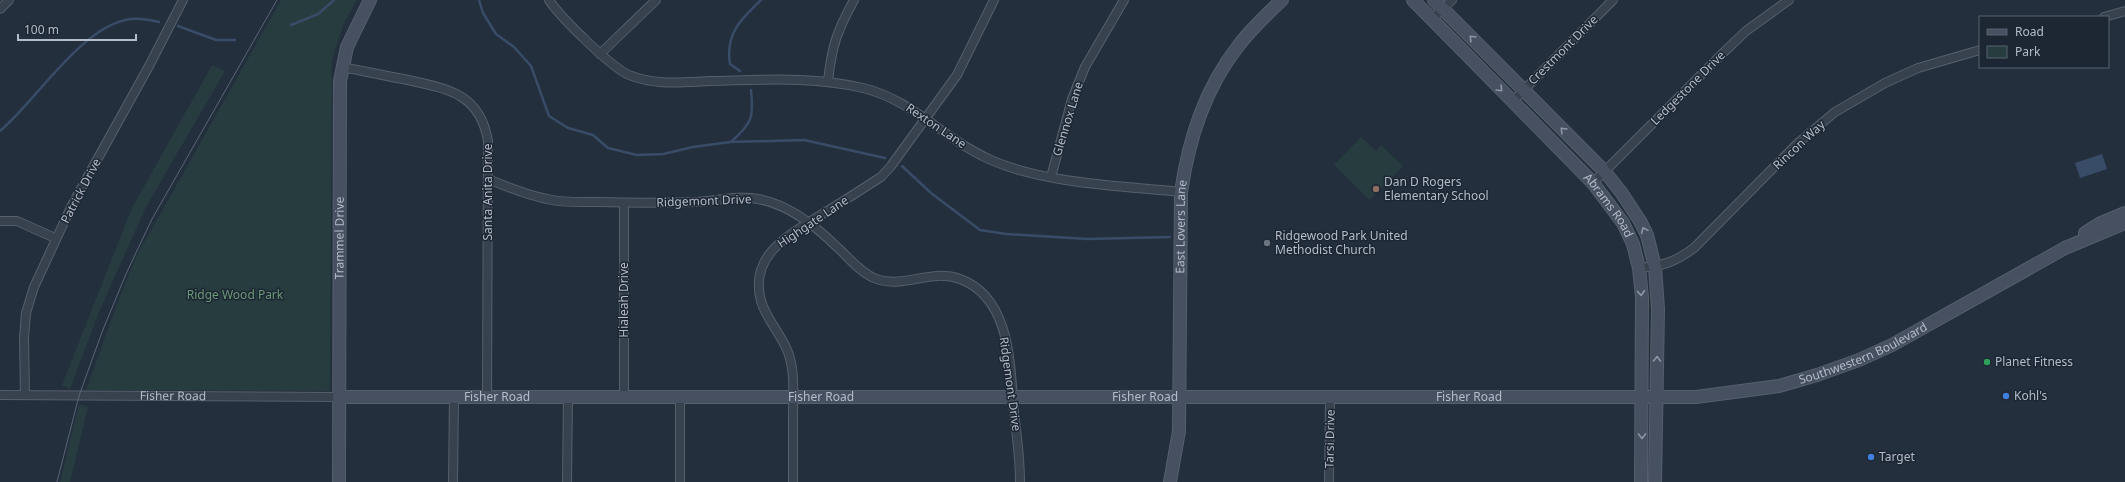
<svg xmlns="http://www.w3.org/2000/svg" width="2125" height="482" viewBox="0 0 2125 482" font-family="'Noto Sans',sans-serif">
<rect width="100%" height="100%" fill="#242f3e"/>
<g fill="#263c3f">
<path d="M281 0H357L344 23 332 60 330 391 86 390 120 296 137 255Z"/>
<path d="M212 65 225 71 146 207 99 312 70 389 62 385 132 208Z"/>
<path d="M1361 137 1376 151 1381 145 1403 166 1370 200 1334 165Z"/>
<path d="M79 404 88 407 70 482H60Z"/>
</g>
<path fill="#394c67" d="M2102 154 2107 169 2080 178 2075 163Z"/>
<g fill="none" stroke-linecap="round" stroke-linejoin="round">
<g stroke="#394c67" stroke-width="2.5">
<path d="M479 0 483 13 496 34 514 47 531 66 549 116 568 128 593 135 608 148 637 155 663 154 693 147 730 142 804 140 885 158"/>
<path d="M291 25 318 14 334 0"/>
<path d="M178 26 216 40H235"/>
<path d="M740 71 730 64C725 34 741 19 761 0"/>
<path d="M0 131C36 101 83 24 131 19 140 18 150 20 159 22"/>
<path d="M731 142C752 123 754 118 751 90"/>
<path d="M902 166 931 193 980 230 1006 234 1087 239 1170 237"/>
</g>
<defs>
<g id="street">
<path d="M549 0C560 17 612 68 629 75 656 86 684 82 711 81 762 80 813 76 863 88 913 100 945 140 991 160 1045 184 1123 186 1181 192"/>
<path d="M0 9 9 0"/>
<path d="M2104 17 2125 11"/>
<path d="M1432 19 1452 0"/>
<path d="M600 54 656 0"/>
<path d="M342 67C364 71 386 76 408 80 449 89 480 94 488 141L487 397"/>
<path d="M828 81C832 45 837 31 854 0"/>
<path d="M1513 101 1613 0"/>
<path d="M1051 177 1072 99 1085 67 1124 0"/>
<path d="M488 179C507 187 527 195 547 199 563 203 581 202 598 202 630 203 663 203 696 202 716 201 738 195 758 199 788 204 817 227 838 248 849 258 860 272 874 278 902 290 930 268 960 279 1012 298 1010 368 1014 413 1017 436 1020 458 1020 482"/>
<path d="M1593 183 1722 54 1746 31 1789 0"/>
<path d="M0 221H17L55 238"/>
<path d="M1639 268C1663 266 1675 262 1694 248L1798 143 1835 112 1885 83 1918 68 1980 50"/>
<path id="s1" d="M0 395 339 397"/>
<path d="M25 395 24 338 26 313 34 287 72 205 149 66 183 0"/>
<path d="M624 397V203"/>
<path d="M453 482 454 397"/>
<path d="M567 482 568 397"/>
<path d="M680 482V396"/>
<path d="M793 482C793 460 793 438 793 415 793 395 795 374 789 355 783 336 767 321 761 301 749 256 787 236 819 216 836 206 853 195 870 184L881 177 891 166 957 75 994 0"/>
<path d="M1329 482 1330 397"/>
</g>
<g id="secondary">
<path id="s2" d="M1413 0 1593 183 1623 223 1633 244 1639 268 1642 297 1641 482"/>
<path d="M1434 0 1605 172 1621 192 1640 221 1647 235 1655 267 1658 309 1655 482"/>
<path d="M2085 233 2101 223 2125 213"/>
<path id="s3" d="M339 397H1696L1779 386 1817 375 1859 360 1892 345 2065 248 2125 223"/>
<path id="s4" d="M339 482 340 81 347 47 370 0"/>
<path id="s5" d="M1170 482 1179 431 1181 192C1189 138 1205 88 1239 45 1252 28 1267 14 1282 0"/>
</g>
</defs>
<use href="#street" stroke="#565f6c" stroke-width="10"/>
<use href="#secondary" stroke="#565f6c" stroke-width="14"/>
<use href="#street" stroke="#38414e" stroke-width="8"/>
<use href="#secondary" stroke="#465061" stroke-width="12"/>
<path stroke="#5a6575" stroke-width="1" d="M57 482 79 396 102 332 126 274 152 219 277 0"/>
</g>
<defs><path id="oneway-chevron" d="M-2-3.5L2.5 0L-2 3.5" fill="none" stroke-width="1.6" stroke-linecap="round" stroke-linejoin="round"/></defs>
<g stroke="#8e96a5">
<use href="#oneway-chevron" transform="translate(1472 38) rotate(-135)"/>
<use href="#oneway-chevron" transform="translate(1500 89) rotate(46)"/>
<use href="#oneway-chevron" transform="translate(1563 130) rotate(-135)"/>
<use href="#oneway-chevron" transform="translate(1644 230) rotate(-114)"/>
<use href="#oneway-chevron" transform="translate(1641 293) rotate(86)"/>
<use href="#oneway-chevron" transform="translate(1657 359) rotate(-89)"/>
<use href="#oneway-chevron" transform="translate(1642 436) rotate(90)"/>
</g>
<circle fill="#8d6e63" stroke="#1d2633" stroke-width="1.5" cx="1376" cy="189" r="4"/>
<circle fill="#6b7280" stroke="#1d2633" stroke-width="1.5" cx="1267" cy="243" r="4"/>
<circle fill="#2e9e5b" stroke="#1d2633" stroke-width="1.5" cx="1987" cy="362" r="4"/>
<g fill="#3f7fe0" stroke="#1d2633" stroke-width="1.5">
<circle cx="2006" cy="396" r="4"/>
<circle cx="1871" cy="457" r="4"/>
</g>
<g text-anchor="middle" stroke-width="3" stroke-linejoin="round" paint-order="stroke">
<g font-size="12" fill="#b4bcc9" stroke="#1d2633">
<text transform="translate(1563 50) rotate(-45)" y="4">Crestmont Drive</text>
<text transform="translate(1688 88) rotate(-45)" y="4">Ledgestone Drive</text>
<text transform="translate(1068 119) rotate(-73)" y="4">Glennox Lane</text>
<text transform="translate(936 126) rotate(34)" y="4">Rexton Lane</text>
<text transform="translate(1799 145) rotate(-43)" y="4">Rincon Way</text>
<text transform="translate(81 191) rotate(-62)" y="4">Patrick Drive</text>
<text transform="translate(488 192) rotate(-90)" y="4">Santa Anita Drive</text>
<text transform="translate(704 201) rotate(-2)" y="4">Ridgemont Drive</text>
<text dy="4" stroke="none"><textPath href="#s2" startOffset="284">Abrams Road</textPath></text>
<text transform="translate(813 222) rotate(-34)" y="4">Highgate Lane</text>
<text dy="4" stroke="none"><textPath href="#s5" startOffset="256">East Lovers Lane</textPath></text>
<text dy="4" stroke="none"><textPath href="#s4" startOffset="244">Trammel Drive</textPath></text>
<text transform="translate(624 300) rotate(-90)" y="4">Hialeah Drive</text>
<text dy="4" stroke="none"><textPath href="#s3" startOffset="1531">Southwestern Boulevard</textPath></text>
<text transform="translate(1010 384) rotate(82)" y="4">Ridgemont Drive</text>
<text dy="4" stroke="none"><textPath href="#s1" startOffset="173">Fisher Road</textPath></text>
<text dy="4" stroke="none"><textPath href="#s3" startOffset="482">Fisher Road</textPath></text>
<text dy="4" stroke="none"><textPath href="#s3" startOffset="806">Fisher Road</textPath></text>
<text dy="4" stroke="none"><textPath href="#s3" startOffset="158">Fisher Road</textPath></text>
<text dy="4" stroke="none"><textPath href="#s3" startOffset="1130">Fisher Road</textPath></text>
<text transform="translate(1330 439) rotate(-89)" y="4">Tarsi Drive</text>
</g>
<g font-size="12" fill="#b4bcc9" stroke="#1d2633" text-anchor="start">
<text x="1384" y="186">Dan D Rogers<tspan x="1384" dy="14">Elementary School</tspan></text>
<text x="1275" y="240">Ridgewood Park United<tspan x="1275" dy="14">Methodist Church</tspan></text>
<text x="1995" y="366">Planet Fitness</text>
<text x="2014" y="400">Kohl's</text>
<text x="1879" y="461">Target</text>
</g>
<g font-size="12" fill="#6b9a76" stroke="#1d2633">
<text x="235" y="299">Ridge Wood Park</text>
</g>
</g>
<rect x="1979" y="16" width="130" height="52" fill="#1d2633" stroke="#59626f"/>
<rect x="1987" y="29" width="20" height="6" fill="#465061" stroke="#59626f"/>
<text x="2015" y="36" font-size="12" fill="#b4bcc9">Road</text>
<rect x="1987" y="46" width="20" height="12" fill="#263c3f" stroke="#59626f"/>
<text x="2015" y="56" font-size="12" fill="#b4bcc9">Park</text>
<path d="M18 34v6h118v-6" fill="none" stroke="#b4bcc9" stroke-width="2"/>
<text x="24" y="34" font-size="12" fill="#b4bcc9" stroke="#1d2633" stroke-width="3" paint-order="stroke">100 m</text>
</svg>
